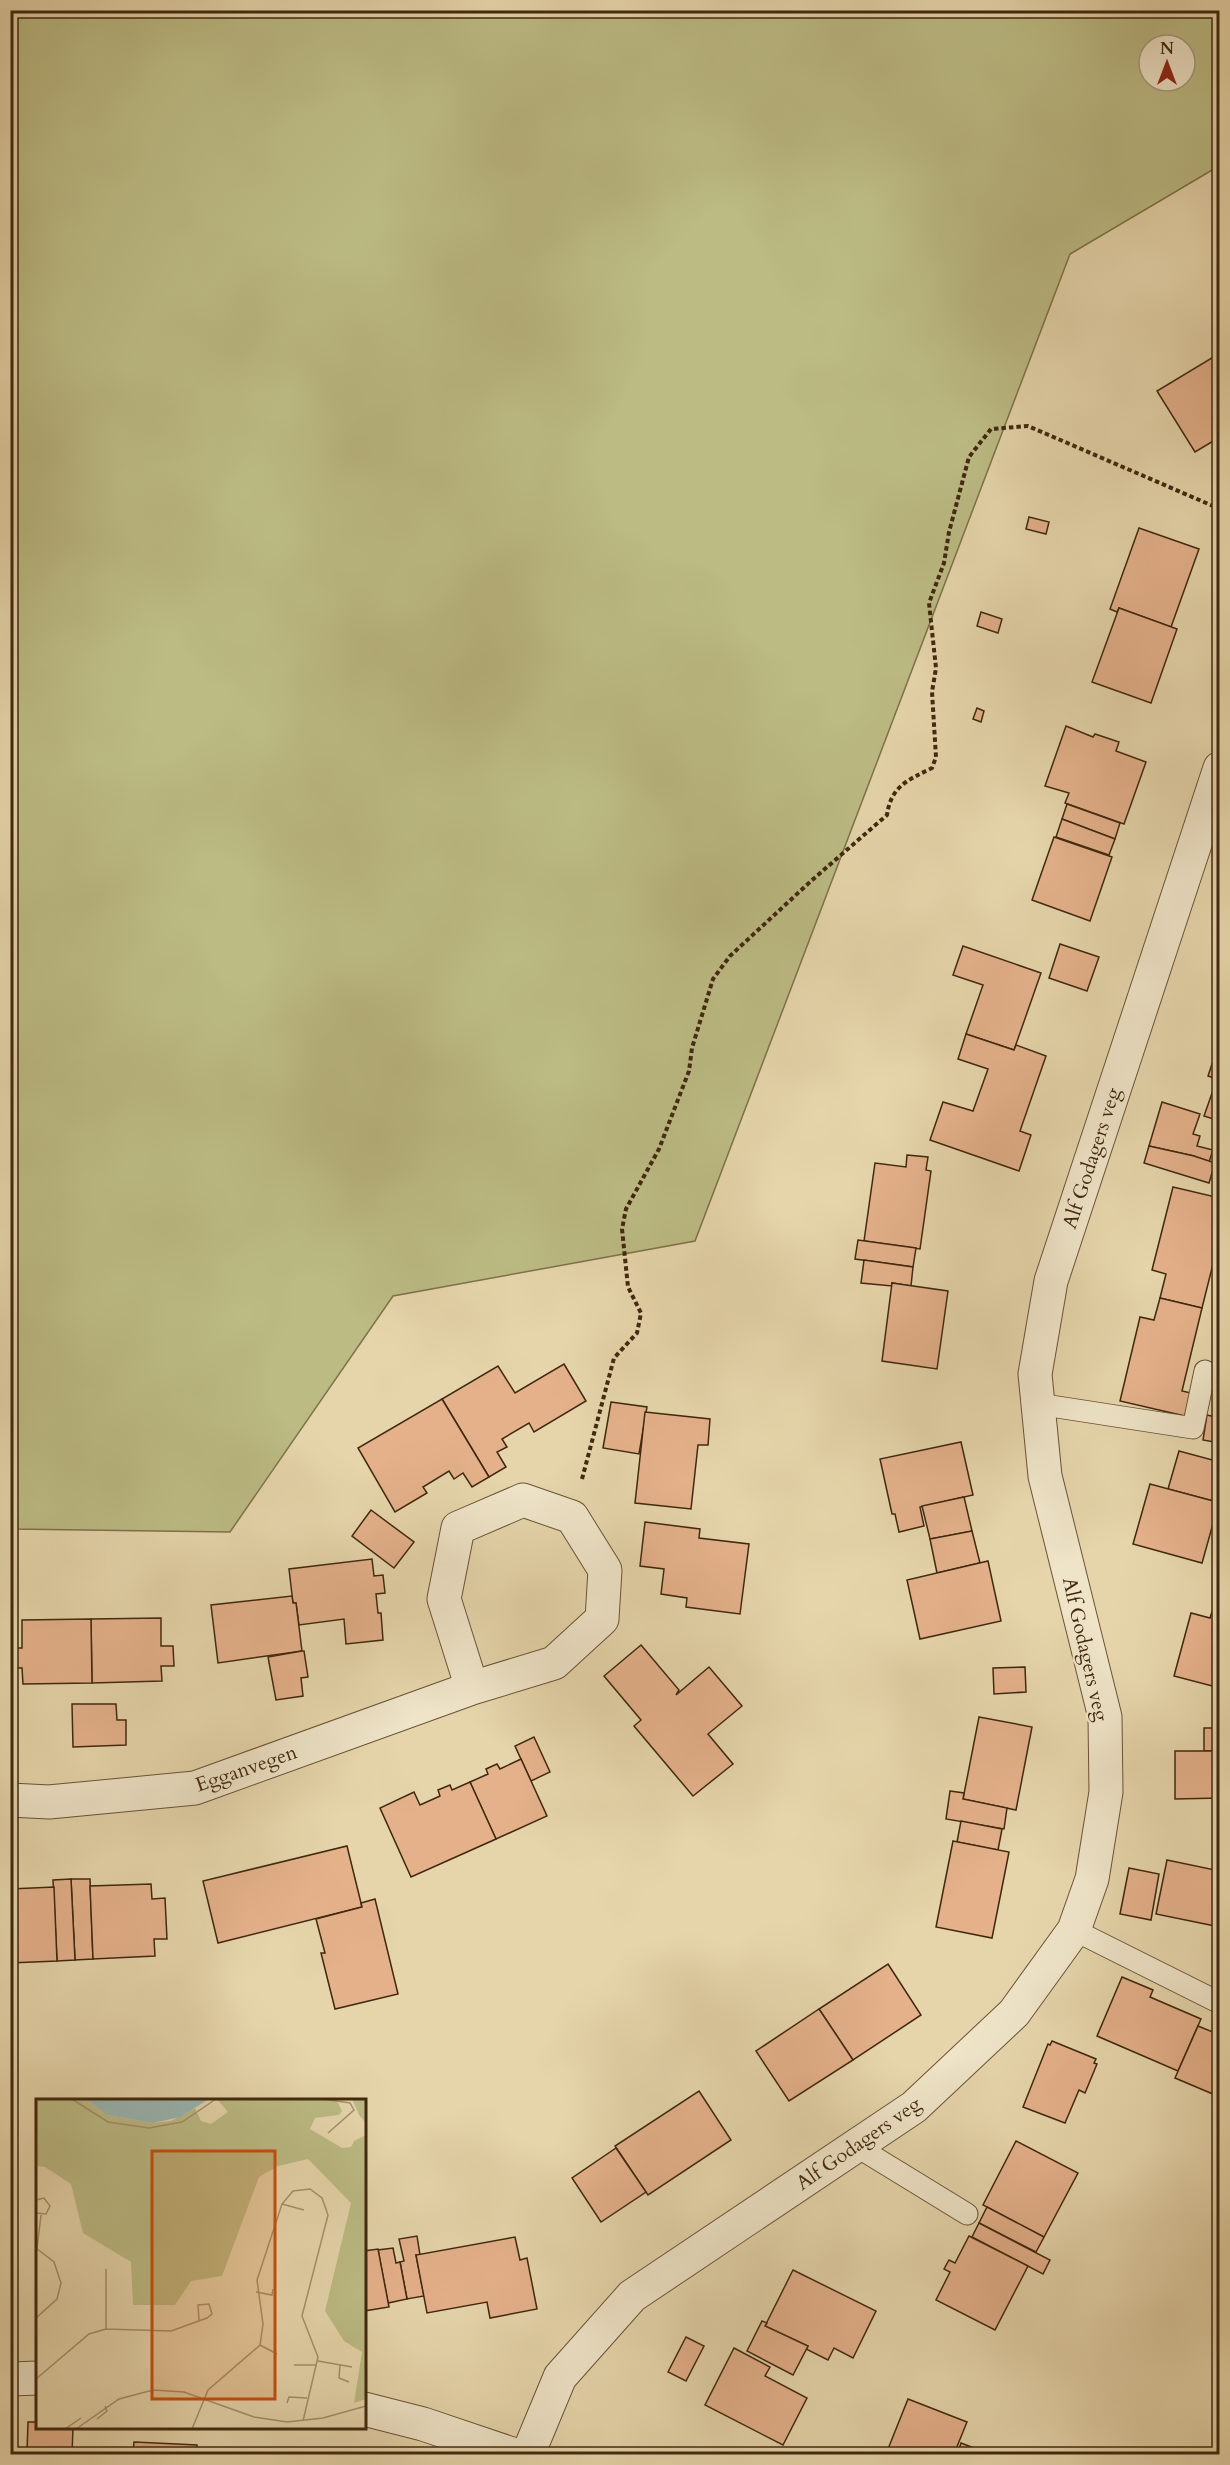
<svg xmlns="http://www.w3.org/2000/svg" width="1230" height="2465" viewBox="0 0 1230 2465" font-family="Cardo,serif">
<rect width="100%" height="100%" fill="#e6d5ab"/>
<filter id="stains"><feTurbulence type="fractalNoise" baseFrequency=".00333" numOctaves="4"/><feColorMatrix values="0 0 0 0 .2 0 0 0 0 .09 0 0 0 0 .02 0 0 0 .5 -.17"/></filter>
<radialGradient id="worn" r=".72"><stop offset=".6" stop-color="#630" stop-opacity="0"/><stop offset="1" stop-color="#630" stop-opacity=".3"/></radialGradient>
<path fill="#bcbb84" stroke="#7e7249" stroke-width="1.5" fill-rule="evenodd" d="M11 10 1219 11V166L1070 254 695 1241 393 1296 230 1532 11 1529ZM1149 45H1185V81H1149Z"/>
<g fill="#e4b18b" stroke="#40280e" stroke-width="1.5">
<path d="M1215 356 1220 364V437L1195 452 1157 391Z"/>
<path d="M1029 517 1049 522 1046 534 1026 529Z"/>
<path d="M1139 528 1199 549 1171 627 1119 608 1117 612 1110 609Z"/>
<path d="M1119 608 1177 629 1151 703 1092 682Z"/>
<path d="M981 612 1002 619 998 633 977 626Z"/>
<path d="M977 708 984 711 981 722 973 719Z"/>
<path d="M1066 726 1093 737 1095 734 1119 742 1116 751 1146 762 1124 824 1065 803 1069 793 1045 786Z"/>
<path d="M1067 804 1120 823 1115 839 1062 819Z"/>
<path d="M1062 819 1115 839 1109 855 1056 837Z"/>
<path d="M1054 837 1112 857 1090 921 1032 900Z"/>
<path d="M1060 944 1099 957 1087 991 1049 978Z"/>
<path d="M963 946 1041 973 1014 1050 966 1034 983 985 953 975Z"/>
<path d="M966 1034 1014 1050 1016 1045 1046 1056 1020 1131 1031 1135 1019 1171 930 1140 943 1102 973 1111 988 1069 958 1059Z"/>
<path d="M1220 1040V1121L1204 1116 1217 1079 1208 1076Z"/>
<path d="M1162 1102 1200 1114 1193 1134 1200 1136 1197 1146 1213 1150 1209 1162 1194 1156 1149 1146Z"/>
<path d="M1149 1146 1194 1156 1215 1163 1209 1183 1144 1163Z"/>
<path d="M907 1155 928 1157 926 1170 931 1171 920 1249 864 1241 875 1163 906 1167Z"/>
<path d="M1173 1187 1220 1198V1236L1202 1308 1160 1298 1166 1274 1152 1270Z"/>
<path d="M858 1240 916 1248 913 1267 855 1259Z"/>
<path d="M864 1260 913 1267 911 1286 892 1283V1286L861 1283Z"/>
<path d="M892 1283 948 1291 937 1369 882 1361Z"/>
<path d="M1160 1298 1202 1308 1182 1391 1191 1393 1185 1416 1120 1401 1140 1317 1154 1320Z"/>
<path d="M564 1364 586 1401 534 1432 529 1423 502 1439 507 1447 497 1452 506 1467 489 1477 442 1399 498 1366 515 1393Z"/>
<path d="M442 1399 489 1477 472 1487 463 1473 454 1479 449 1471 423 1487 427 1493 395 1512 358 1448Z"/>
<path d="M611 1402 647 1407 639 1454 603 1448Z"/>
<path d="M645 1412 710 1419 708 1445H698L691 1509 635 1503Z"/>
<path d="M1207 1415 1220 1418V1443L1203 1440Z"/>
<path d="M961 1442 973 1495 920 1507 924 1526 899 1532 895 1514H892L880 1459Z"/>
<path d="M1179 1451 1220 1462V1506L1217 1502 1168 1489Z"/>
<path d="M1150 1484 1217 1502 1218 1506 1202 1563 1133 1544Z"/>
<path d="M964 1497 972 1531 930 1539 922 1506Z"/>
<path d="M371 1510 414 1542 394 1568 352 1536Z"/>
<path d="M645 1522 700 1529 699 1538 749 1544 740 1614 686 1607 687 1598 661 1594 664 1569 640 1566Z"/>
<path d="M972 1531 980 1563 937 1573 930 1539Z"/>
<path d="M372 1559 374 1576 383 1575 385 1593 376 1594 378 1613H381L383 1640 346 1644 344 1619 299 1625 296 1603H293L289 1569Z"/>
<path d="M988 1561 1001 1621 920 1639 907 1580Z"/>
<path d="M292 1596 293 1603H296L302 1651 218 1663 211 1605Z"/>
<path d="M1212 1612 1220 1614V1688L1174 1676 1191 1613 1210 1618Z"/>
<path d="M161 1618V1646H173L174 1666H161L162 1681 92 1683 91 1619Z"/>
<path d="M91 1619 92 1683 23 1684 22 1668H11V1648H22V1620Z"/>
<path d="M641 1645 679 1690 676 1695 709 1667 742 1706 708 1734 733 1764 693 1796 634 1726 641 1720 604 1676Z"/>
<path d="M302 1651H304L308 1677 301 1678 303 1696 276 1700 268 1657Z"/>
<path d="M1025 1667 1026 1692 994 1694 993 1668Z"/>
<path d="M72 1704H116L117 1720H126V1745L73 1747Z"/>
<path d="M979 1717 1032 1727 1016 1810 963 1799Z"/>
<rect x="1204" y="1728" width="16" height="23"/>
<path d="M534 1737 550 1772 531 1781 515 1746Z"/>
<path d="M1175 1751H1220V1798L1175 1799Z"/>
<path d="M521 1759 547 1816 496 1839 470 1782 488 1774 486 1769 497 1764 500 1769Z"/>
<path d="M470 1782 496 1839 411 1877 380 1808 414 1792 420 1805 440 1796 438 1790 450 1785 452 1790Z"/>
<path d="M950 1791 964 1793 963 1799 1007 1808 1004 1829 946 1819Z"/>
<path d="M961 1821 1002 1829 998 1850 957 1842Z"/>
<path d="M953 1841 1009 1852 992 1938 936 1927Z"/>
<path d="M347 1846 362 1907 218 1943 203 1881Z"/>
<path d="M1167 1860 1220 1871V1927L1156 1914Z"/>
<path d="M1129 1868 1159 1874 1151 1920 1120 1914Z"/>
<path d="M71 1879H90L93 1959 75 1960Z"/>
<path d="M71 1879 75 1960 57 1961 53 1880Z"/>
<path d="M151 1884 152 1899 165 1898 167 1939H154L155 1956 93 1959 90 1886Z"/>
<path d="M54 1887 57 1961 10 1963V1889Z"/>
<path d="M375 1899 398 1994 335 2009 321 1953H325L316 1919 362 1907 361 1903Z"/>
<path d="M888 1964 921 2015 853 2060 819 2009Z"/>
<path d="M1122 1977 1153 1990 1150 1997 1201 2019 1178 2071 1097 2036Z"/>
<path d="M819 2009 853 2060 789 2101 756 2051Z"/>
<path d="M1198 2026 1220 2035V2097L1175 2078Z"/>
<path d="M1052 2041 1096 2059 1094 2063 1097 2064 1085 2093 1079 2090 1065 2123 1023 2107 1048 2044 1050 2045Z"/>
<path d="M699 2091 731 2140 648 2195 615 2146Z"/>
<path d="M1016 2141 1078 2173 1044 2237 983 2205Z"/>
<path d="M616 2148 646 2192 601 2222 572 2178Z"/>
<path d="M987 2207 1044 2237 1036 2252 979 2223Z"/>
<path d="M979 2223 1050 2260 1043 2274 972 2237Z"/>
<path d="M417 2236 420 2255H416L424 2296 407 2299 400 2262 404 2261 399 2239Z"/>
<path d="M969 2236 1028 2266 995 2330 936 2300 950 2272 944 2269 949 2260 955 2263Z"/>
<path d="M515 2237 520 2260 527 2258 537 2309 490 2318 487 2302 427 2313 416 2255Z"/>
<path d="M393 2248 396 2263 400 2262 407 2299 388 2303 378 2250Z"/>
<path d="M378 2249 389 2307 364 2311V2251Z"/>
<path d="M793 2270 876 2311 853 2358 834 2348 828 2360 806 2349 808 2346 765 2326Z"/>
<path d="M762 2321 767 2323 765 2326 808 2346 793 2375 747 2351Z"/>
<path d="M686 2337 704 2346 686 2381 668 2372Z"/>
<path d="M734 2348 770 2367 765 2376 807 2398 783 2445 705 2405Z"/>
<path d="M908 2399 967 2422 954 2454H886Z"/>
<path d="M28 2422H38V2428H73L72 2454 27 2453Z"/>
<path d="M134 2442 197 2445V2454H92V2450L133 2453Z"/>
<path d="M961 2443 979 2450 977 2454H954L956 2450 958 2452Z"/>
</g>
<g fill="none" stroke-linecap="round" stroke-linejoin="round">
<defs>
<g id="lane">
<path d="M1038 1404 1193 1428 1205 1371"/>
<path d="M1074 1930 1220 2003"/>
<path d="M856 2146 967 2214"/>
</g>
<g id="street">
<path d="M10 1800 49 1802 195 1788 472 1688 554 1663 602 1619 605 1570 572 1517 523 1500 458 1528 444 1599 472 1688"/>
<path d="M10 2379 38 2378"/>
<path d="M364 2409 423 2424 512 2454"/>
<path d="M528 2454 560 2377 632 2296 914 2107 1014 2013 1074 1930 1092 1879 1106 1792 1105 1717 1045 1476 1035 1374 1051 1281 1220 768"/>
</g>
</defs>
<use href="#lane" stroke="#6a5335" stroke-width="23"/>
<use href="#street" stroke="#6a5335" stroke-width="35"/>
<path stroke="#40280e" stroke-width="4" stroke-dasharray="4.5 3" stroke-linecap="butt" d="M582 1479 614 1358 637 1333 641 1313 628 1287 622 1229 626 1209 659 1149 689 1071 692 1048 713 979 730 956 811 881 887 815C891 786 908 780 932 768L936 757 932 692 936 668 929 603 944 563 949 532 969 457 991 429 1028 426 1220 509"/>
<use href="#lane" stroke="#efe4c8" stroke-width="21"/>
<use href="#street" stroke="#efe4c8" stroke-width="33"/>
</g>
<g text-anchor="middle" stroke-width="4.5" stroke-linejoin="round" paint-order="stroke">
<g font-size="20" fill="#40280e" stroke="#efe4c8">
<text transform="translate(1091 1158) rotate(-72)" y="7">Alf Godagers veg</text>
<text transform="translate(1086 1649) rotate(77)" y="7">Alf Godagers veg</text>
<text transform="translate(246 1768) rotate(-19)" y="7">Egganvegen</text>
<text transform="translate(858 2143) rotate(-35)" y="7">Alf Godagers veg</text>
</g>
</g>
<g transform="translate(36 2099)">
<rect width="330" height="330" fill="#e6d5ab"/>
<path d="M0 0H50L71 16 117 24 135 22 159 9 165 22 175 25 192 13 181 0H300L306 12 303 16 279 19 274 30 306 49 315 48 318 42 330 36V300L318 304 326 253 308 242 289 212 315 104 272 60 242 67 223 78 186 177 155 182 139 206H97L95 163 47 134 35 85 9 68 0 67ZM316 0H330V24L323 16Z" fill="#bcbb84"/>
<path d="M50 0H173L144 18 117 24 71 16Z" fill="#99b6b3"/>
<path fill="none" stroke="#a4906c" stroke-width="1.5" d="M36 0 72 23 113 29 146 23 180 0M287 0 314 4 318 11 292 34M0 101 8 99 14 107 10 115 0 114M246 105 268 111M0 149 18 163 25 184 21 200 0 219M1 149 5 116M70 170V230M220 193 236 196 237 190M224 246 241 255M282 262 316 268M258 266H281M304 266 303 279 313 283M0 280 53 235 70 230 135 232 171 219 176 215 173 205 162 206 163 222M251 304 253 298 271 299M61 320 71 312 69 307M29 330 45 319M40 330 83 300 117 291 148 293 218 318 251 323 287 319 330 307M156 330 172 291 224 246 227 225 221 181 246 105 257 92 274 90 286 99 292 116 266 217 282 258 267 322"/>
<path fill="#c64f0c" fill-opacity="0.15" stroke="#c64f0c" stroke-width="3" d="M116 52H239V300H116Z"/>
<rect width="330" height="330" fill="none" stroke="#40280e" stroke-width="3"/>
</g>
<rect width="1230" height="2465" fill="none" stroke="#e6d5ab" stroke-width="36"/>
<rect x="12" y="12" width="1206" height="2441" fill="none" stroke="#40280e" stroke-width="3"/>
<rect x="18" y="18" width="1194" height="2429" fill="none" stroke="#40280e" stroke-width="1.5"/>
<g transform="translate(1167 63)"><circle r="28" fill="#efe4c8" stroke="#a9997e" stroke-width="1.5"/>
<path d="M0-4.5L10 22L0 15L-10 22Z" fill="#8f2418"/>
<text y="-9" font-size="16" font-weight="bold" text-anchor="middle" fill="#40280e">N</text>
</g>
<rect width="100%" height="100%" filter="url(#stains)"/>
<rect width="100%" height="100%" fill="url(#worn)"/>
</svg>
